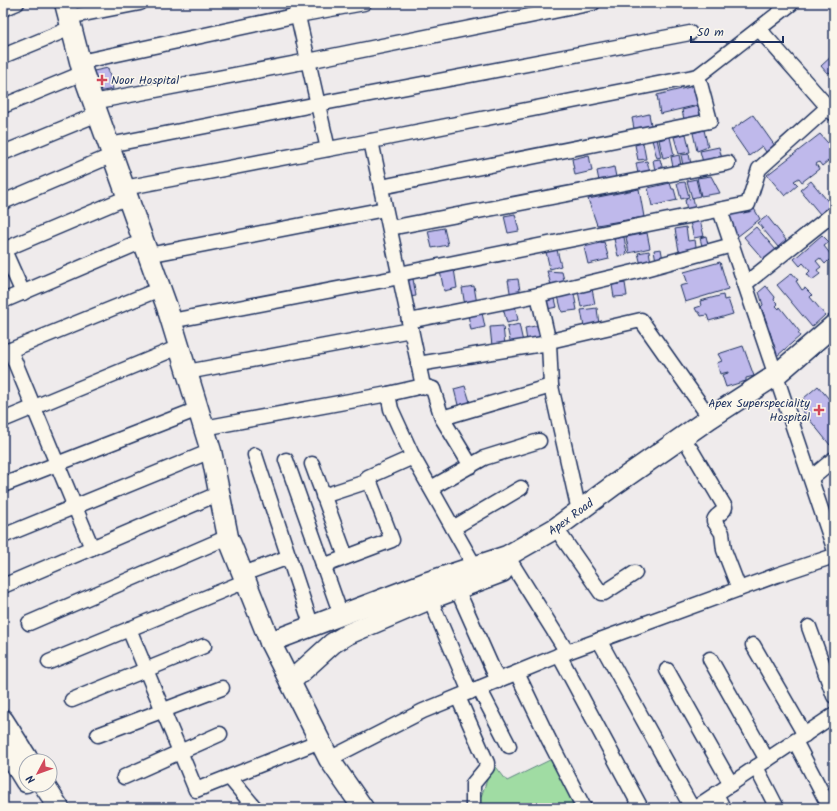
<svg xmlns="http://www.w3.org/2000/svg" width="837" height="811" viewBox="0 0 837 811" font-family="Kalam,sans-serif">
<rect width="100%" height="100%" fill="#efebec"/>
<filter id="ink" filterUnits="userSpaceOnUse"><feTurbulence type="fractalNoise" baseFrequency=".025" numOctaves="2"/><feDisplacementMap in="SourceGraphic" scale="8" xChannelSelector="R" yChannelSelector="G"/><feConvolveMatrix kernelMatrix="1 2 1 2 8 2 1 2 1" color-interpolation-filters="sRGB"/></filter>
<g filter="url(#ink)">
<path fill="#a0dca3" stroke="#5e8680" d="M556 757 584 808H477L493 763 507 781Z"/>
<g fill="#bfb9eb" stroke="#1b2f5e">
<path d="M834 54V83L830 78 832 75 829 72 827 73 821 66Z"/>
<path d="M108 68 113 89 93 93 89 72Z"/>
<path d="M694 86 698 105 660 114 657 95Z"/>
<path d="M698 106 701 120 685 124 682 110Z"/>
<path d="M649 114 652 130 635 134 632 118Z"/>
<path d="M753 115 775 146 766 152 762 146 749 156 731 130Z"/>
<path d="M704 130 708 147 697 151 693 133Z"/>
<path d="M686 134 690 152 679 154 674 137Z"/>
<path d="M820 134 834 150V156L822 166 819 162 816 164 819 169 802 182 799 178 794 181 798 185 785 196 767 175Z"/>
<path d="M670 137 674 155 663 158 659 140Z"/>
<path d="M657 139 661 157 657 158 652 140Z"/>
<path d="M643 143 646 159 638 160 635 145Z"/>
<path d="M719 147 723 163 704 166 700 151Z"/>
<path d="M689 154 692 170 684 171 681 155Z"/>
<path d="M589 155 592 171 575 175 572 159Z"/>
<path d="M679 155 682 171 674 172 671 157Z"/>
<path d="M660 159 664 174 656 176 653 160Z"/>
<path d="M647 161 651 176 639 179 636 163Z"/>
<path d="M614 167 617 182 600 186 597 171Z"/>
<path d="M711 176 720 193 701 196 697 178Z"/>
<path d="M696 179 700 196 692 198 687 181Z"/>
<path d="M811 181 831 205 820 214 800 190Z"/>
<path d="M685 182 689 197 681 199 677 183Z"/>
<path d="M670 183 672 189H674L677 200 652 206 648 188Z"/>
<path d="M639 189 644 217 597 225 588 199Z"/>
<path d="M693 198 696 214 688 216 685 200Z"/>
<path d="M752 205 760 219 733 240 725 214Z"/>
<path d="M515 214 519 231 508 233 504 216Z"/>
<path d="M767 216 786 240 778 247 758 223Z"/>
<path d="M700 220 704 236 694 238 690 222Z"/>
<path d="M686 227 688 241 695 240 697 252 685 254V250L679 251 675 229Z"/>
<path d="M756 227 776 250 764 260 744 237Z"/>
<path d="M444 228 448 245 432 248 428 231Z"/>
<path d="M647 233 650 248 629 253 626 237Z"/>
<path d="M822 235 829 242 824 246 831 255 834 252V262L832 263 829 260 825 264 820 258 816 261 821 267 817 270 820 274 812 280 807 274 810 271 803 263 800 266 794 259Z"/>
<path d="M706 236 709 249 703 250 700 238Z"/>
<path d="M624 237 627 254 618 256 614 239Z"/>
<path d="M604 242 609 259 588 264 584 247Z"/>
<path d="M661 249 663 260 656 261 654 250Z"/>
<path d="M557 250 561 266 550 269 546 252Z"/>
<path d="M649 251 651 263 641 265 638 253Z"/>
<path d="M720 262 728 289 685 302 680 286 688 284 684 272Z"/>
<path d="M454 269 457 288 444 291 440 271Z"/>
<path d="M547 271 562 272 565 284 552 288Z"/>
<path d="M792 273 798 280 796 281 802 290 805 288 812 295 810 297 825 315 812 327 777 285Z"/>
<path d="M413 279 416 296 409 297 405 281Z"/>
<path d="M518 279 521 296 511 298 508 280Z"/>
<path d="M625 283 627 296 614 297 612 285Z"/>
<path d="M474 286 477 304 465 306 462 288Z"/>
<path d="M766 286 775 297 774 300 778 304 776 306 779 309 780 307 800 332 798 333 800 336 777 356 770 332 765 325 767 323 761 307 763 305 759 292Z"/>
<path d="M573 289 577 310 562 312 557 292Z"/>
<path d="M592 289 595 304 581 307 578 291Z"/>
<path d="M554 295 557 307 542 310 540 298Z"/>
<path d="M723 295 724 300 728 299 733 314 709 321 707 315 701 316 699 312H697L695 308 701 306 700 301Z"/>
<path d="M515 305 518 320 507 323 503 308Z"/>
<path d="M597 308 599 325 584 327 581 310Z"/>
<path d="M482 313 485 327 471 330 468 315Z"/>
<path d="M519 324 523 342 511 345 507 327Z"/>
<path d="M540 325 542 339 527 341 525 328Z"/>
<path d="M503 326 505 345 492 346 490 327Z"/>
<path d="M743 346 754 376 746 378V381L726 387 722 375 728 373V372L720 374 717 363 722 361 718 354Z"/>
<path d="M465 386 471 405 459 409 454 389Z"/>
<path d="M818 386 834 405V442L830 445 797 404Z"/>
</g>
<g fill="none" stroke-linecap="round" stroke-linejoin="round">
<defs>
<g id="street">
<path d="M295 3 328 149"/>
<path d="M3 9 17 3"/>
<path d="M68 17 140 3"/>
<path d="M759 29 833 113"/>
<path d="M3 56 71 28"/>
<path d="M80 62 298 15 364 3"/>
<path d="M93 102 308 61 593 3"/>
<path d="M3 106 83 73"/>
<path d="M371 141 423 386"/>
<path d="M109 145 318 104 690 33"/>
<path d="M3 153 98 114"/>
<path d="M381 187 710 121 698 76"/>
<path d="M124 188 371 141 698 76 792 3"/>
<path d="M3 202 113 155"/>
<path d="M720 210 834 548"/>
<path d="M390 228 728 163"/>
<path d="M3 248 23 293"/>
<path d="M3 250 128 197"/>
<path d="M148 255 385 209"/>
<path d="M399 274 748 204 759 169 828 107"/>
<path d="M745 284 834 213"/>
<path d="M538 295 549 343 551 386 579 511"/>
<path d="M3 301 143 241"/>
<path d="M171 321 400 277"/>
<path d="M409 321 538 295 634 272 732 245"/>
<path d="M10 350 92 548"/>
<path d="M3 353 160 289"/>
<path d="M418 364 549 343 550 341 641 320 710 418"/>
<path d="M187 372 411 330"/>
<path d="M388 394 391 409 413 457 475 567"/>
<path d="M442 418 551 386"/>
<path d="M3 420 179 347"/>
<path d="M204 428 388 394 423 386 433 389 442 418 471 466"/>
<path d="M690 448 725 507C724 514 715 514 714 521L722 533 724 550 739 589"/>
<path d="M255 455 312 627"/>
<path d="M286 460 341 615"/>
<path d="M312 464 346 557"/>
<path d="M811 478 834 459"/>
<path d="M3 485 198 409"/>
<path d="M431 488 484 458 539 441"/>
<path d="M323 496 369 481"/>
<path d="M453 528 521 488"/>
<path d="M3 536 211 451"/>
<path d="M562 537 601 593H604L635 573"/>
<path d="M507 556 567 652"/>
<path d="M323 566 392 540 368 477 413 457"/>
<path d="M243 574 289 557"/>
<path d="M3 586 220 493"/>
<path d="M457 589 498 681"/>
<path d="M430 599 470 692"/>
<path d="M29 623 228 537"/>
<path d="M809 627 834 696"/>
<path d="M129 629 196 790 320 741"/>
<path d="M599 640 692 808"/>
<path d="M753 645 805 735"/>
<path d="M559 655 641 808"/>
<path d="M710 659 767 760"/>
<path d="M49 662 246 581"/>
<path d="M667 670 731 784"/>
<path d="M517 673 548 738 584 808"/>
<path d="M479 688 509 746"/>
<path d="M458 697 487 763V767L473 784V808"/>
<path d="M72 700 204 646"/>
<path d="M98 735 222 688"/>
<path d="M795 741 830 808"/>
<path d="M329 759 423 711 567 652 777 575 834 556"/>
<path d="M756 767 777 808"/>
<path d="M124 777 220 734"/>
<path d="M230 778 255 808"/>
<path d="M716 794 723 808"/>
<path d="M695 808 834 715"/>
</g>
<g id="secondary">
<path d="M65 3 83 73 167 307 211 451 228 537 270 642 329 759 363 808"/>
<path id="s1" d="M270 642 425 583 507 556 556 528 614 485 710 418 776 375 834 325"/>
<path d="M290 682 333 643 348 634 430 599 502 572"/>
<path d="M3 720 29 761"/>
<path d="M5 748 26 782"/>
<path d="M44 785 59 808"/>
</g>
</defs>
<use href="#street" stroke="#1b2f5e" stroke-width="17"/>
<use href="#secondary" stroke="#1b2f5e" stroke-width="23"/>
<use href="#street" stroke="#fbf7ec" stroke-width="14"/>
<use href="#secondary" stroke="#fbf7ec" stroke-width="20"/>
</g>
</g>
<g fill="#d1495b" stroke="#fbf7ec" stroke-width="1.5">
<path d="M100 74h4v4h4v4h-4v4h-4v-4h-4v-4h4z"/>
<path d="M817 404h4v4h4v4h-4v4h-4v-4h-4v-4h4z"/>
</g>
<g text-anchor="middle" stroke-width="3" stroke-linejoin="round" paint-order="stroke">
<g font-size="12" fill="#1b2f5e" stroke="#fbf7ec" text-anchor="start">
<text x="111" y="84">Noor Hospital</text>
<text x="810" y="407" text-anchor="end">Apex Superspeciality<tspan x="810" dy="14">Hospital</tspan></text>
</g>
<g font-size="12" fill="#1b2f5e" stroke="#fbf7ec">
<text dy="4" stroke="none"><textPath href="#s1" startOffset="327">Apex Road</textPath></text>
</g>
</g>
<rect width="837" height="811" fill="none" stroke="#fbf7ec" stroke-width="16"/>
<rect x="8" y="8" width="821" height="795" fill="none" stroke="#1b2f5e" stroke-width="1.5" filter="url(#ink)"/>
<g transform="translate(38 773) rotate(229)"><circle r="19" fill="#fbf7ec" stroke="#a1a7b3"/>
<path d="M0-3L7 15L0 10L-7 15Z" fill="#d1495b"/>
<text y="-6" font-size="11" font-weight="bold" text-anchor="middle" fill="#1b2f5e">N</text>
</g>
<path d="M691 36v6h92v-6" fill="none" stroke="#1b2f5e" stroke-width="2"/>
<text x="697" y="36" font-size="12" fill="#1b2f5e" stroke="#fbf7ec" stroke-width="3" paint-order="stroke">50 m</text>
</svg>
